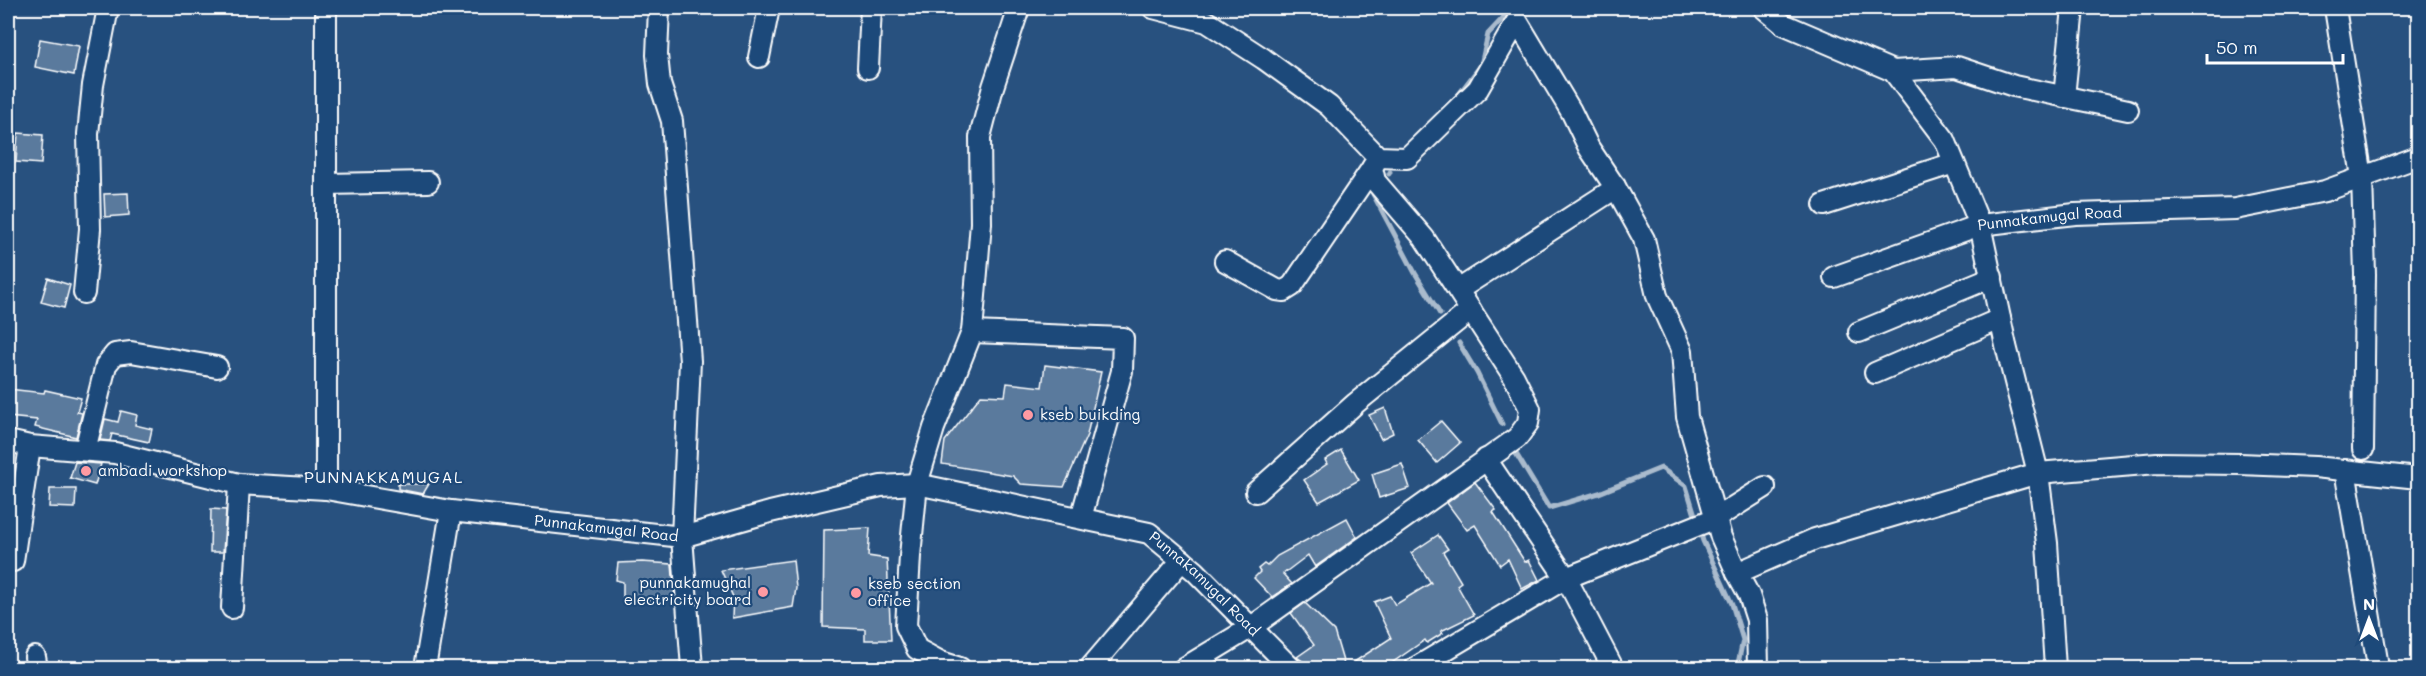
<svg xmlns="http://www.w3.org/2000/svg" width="2426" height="676" viewBox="0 0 2426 676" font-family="Mali,sans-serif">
<rect width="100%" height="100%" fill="#28517f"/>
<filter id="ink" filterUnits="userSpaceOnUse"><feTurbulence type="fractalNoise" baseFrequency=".0167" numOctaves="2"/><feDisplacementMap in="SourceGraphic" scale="12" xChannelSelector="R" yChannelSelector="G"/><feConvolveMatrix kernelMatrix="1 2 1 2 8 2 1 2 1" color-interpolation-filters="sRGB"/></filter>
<g filter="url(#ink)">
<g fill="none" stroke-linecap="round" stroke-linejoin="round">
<g stroke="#aabbcd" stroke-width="5">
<path d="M1456 98 1481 65 1488 34 1504 17V8"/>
<path d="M1389 174 1390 172"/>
<path d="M1373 194 1415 273 1440 314"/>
<path d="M1459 343 1477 373 1502 424"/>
<path d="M1515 452 1549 508 1599 493 1661 468 1686 486 1703 541 1732 604 1743 640 1737 668"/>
</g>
</g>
<g fill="#5a7a9d" stroke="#fff" stroke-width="1.5">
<path d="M40 39 79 46 74 75 35 67Z"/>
<path d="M18 133 43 135 41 164 16 162Z"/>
<path d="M128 193 129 215 105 217 104 194Z"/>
<path d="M48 278 70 285 64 308 41 302Z"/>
<path d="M1045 365 1101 372 1087 435 1064 487 1021 484 1013 476 942 464 945 441 981 395 1005 396 1007 383 1042 387Z"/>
<path d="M8 389 44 393 45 390 81 398 77 412 82 413 76 437 35 427 37 420 8 417Z"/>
<path d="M1385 408 1393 433 1381 439 1369 415Z"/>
<path d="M121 411 137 415 135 425 152 429 149 442 112 434 110 441 100 440 105 419 118 422Z"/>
<path d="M1441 421 1460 443 1437 463 1418 440Z"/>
<path d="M1341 450 1359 480 1319 502 1304 480 1327 464 1325 460Z"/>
<path d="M75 462 101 464 95 485 70 478Z"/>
<path d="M1402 464 1410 488 1379 498 1372 474Z"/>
<path d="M1475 482 1496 510 1493 512 1525 562 1529 560 1539 580 1522 589 1508 559 1500 565 1475 525 1467 530 1447 503Z"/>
<path d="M398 484H429L423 494 398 489Z"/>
<path d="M50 489H76L75 508 49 507Z"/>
<path d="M211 509 226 510 223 552H210Z"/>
<path d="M1347 518 1357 537 1315 567 1308 555 1283 574 1292 584 1272 597 1254 578 1260 572 1258 569 1264 564 1267 566 1277 556Z"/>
<path d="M870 528 868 556 887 559 891 640H865V629L823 627 824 530Z"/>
<path d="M1438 535 1448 549 1443 552 1461 582 1457 585 1474 615 1441 631 1443 633 1427 643 1425 640 1383 669H1314L1297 657 1314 645 1291 613 1305 603 1334 631 1345 668 1391 638 1374 602 1390 596 1395 605 1431 583 1411 553Z"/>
<path d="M793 560 796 588 793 607 732 618 733 597 721 570Z"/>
<path d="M642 562 672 564 675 601 623 598V582L616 580 618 563Z"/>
</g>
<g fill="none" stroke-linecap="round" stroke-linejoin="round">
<defs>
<g id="minor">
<path d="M659 8 657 55 660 84 672 121 690 361 682 537 692 668"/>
<path d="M1153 8 1207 22 1264 59 1329 106 1378 157 1407 158 1478 89 1517 21 1571 111 1589 148 1617 190 1644 239 1657 296 1682 351 1687 417 1721 537 1737 573 1749 595 1757 620 1758 668"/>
<path d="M1764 8 1783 24 1893 71 1945 140 1980 225 2006 346 2038 473 2047 543 2055 668"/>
<path d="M2335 8 2362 177 2365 274 2363 449"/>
<path d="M759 57 769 8"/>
<path d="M868 68 871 8"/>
<path d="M1893 71 1957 67 2014 86 2128 110"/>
<path d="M2064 97 2073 8"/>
<path d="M326 184 428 182"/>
<path d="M1824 205 1954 163"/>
<path d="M1225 261 1277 290 1284 291 1292 286 1372 168"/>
<path id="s1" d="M1834 277 1980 225 2075 214 2235 209 2325 191 2418 157"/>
<path d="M1458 290 1608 193 1615 186"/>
<path d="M84 293 90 229 88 134 93 85 108 8"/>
<path d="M972 332 1123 338 1122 371 1081 518"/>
<path d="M1859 332 1992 277"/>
<path d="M1875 373 2000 319"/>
<path id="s2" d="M8 441 30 446 115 453 239 484 326 489 451 511 682 537 770 512 881 486 917 484 1149 533 1195 571 1291 668"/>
<path d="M85 450 106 365 115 354 131 352 217 367"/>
<path d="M1486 459 1566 578 1613 668"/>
<path d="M2345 470 2378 666"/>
<path d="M326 489V8"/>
<path d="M1256 492 1356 403 1471 310"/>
<path d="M13 561 30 446"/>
<path d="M1737 573 1815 539 2038 473 2157 463 2240 464 2315 467 2418 478"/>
<path d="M232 608 239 484"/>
<path d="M35 657 37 668"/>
<path d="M425 668 451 511"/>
<path d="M960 668 941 662 917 649 906 626 910 556 917 484 934 428 972 332 981 223 980 137 993 87 1019 8"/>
<path d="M1090 668 1182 560"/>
<path d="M1184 668 1250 628 1517 438 1528 423 1530 409 1514 377 1424 238 1375 181 1372 168 1378 157"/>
<path d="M1415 668 1566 578 1716 518 1765 487"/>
</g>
</defs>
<use href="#minor" stroke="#fff" stroke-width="24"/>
<use href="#minor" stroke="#1f4a7a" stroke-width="20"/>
</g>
</g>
<g fill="#ff9aa2" stroke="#1f4a7a" stroke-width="2">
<circle cx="1028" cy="415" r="6"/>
<circle cx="86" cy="471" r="6"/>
<circle cx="763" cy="592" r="6"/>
<circle cx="856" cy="593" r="6"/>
</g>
<g text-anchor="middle" stroke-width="4.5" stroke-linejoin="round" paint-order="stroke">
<g font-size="15" fill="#fff" stroke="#1f4a7a">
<text dy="5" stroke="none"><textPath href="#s1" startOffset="225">Punnakamugal Road</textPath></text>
<text dy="5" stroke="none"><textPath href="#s2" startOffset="606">Punnakamugal Road</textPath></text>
<text dy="5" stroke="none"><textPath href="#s2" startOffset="1236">Punnakamugal Road</textPath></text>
</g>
<g font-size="15" fill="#fff" stroke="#1f4a7a" text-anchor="start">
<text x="1040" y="420">kseb buikding</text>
<text x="98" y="476">ambadi workshop</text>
<text x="751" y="588" text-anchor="end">punnakamughal<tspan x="751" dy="17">electricity board</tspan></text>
<text x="868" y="589">kseb section<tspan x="868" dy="17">office</tspan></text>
</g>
<g font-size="16" letter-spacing="1.5" fill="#fff" stroke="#1f4a7a">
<text x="384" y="483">PUNNAKKAMUGAL</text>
</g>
</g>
<rect width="2426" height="676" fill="none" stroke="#1f4a7a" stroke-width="30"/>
<rect x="15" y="15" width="2396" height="646" fill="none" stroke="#fff" stroke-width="2" filter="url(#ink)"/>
<g transform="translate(2369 619)" stroke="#1f4a7a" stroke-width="4.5" paint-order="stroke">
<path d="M0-4.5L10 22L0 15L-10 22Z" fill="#ffffff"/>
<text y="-9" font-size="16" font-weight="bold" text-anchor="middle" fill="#ffffff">N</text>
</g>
<path d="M2207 54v9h136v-9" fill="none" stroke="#ffffff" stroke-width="3"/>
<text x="2216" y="54" font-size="18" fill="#ffffff" stroke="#1f4a7a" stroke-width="4.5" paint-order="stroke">50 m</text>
</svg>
